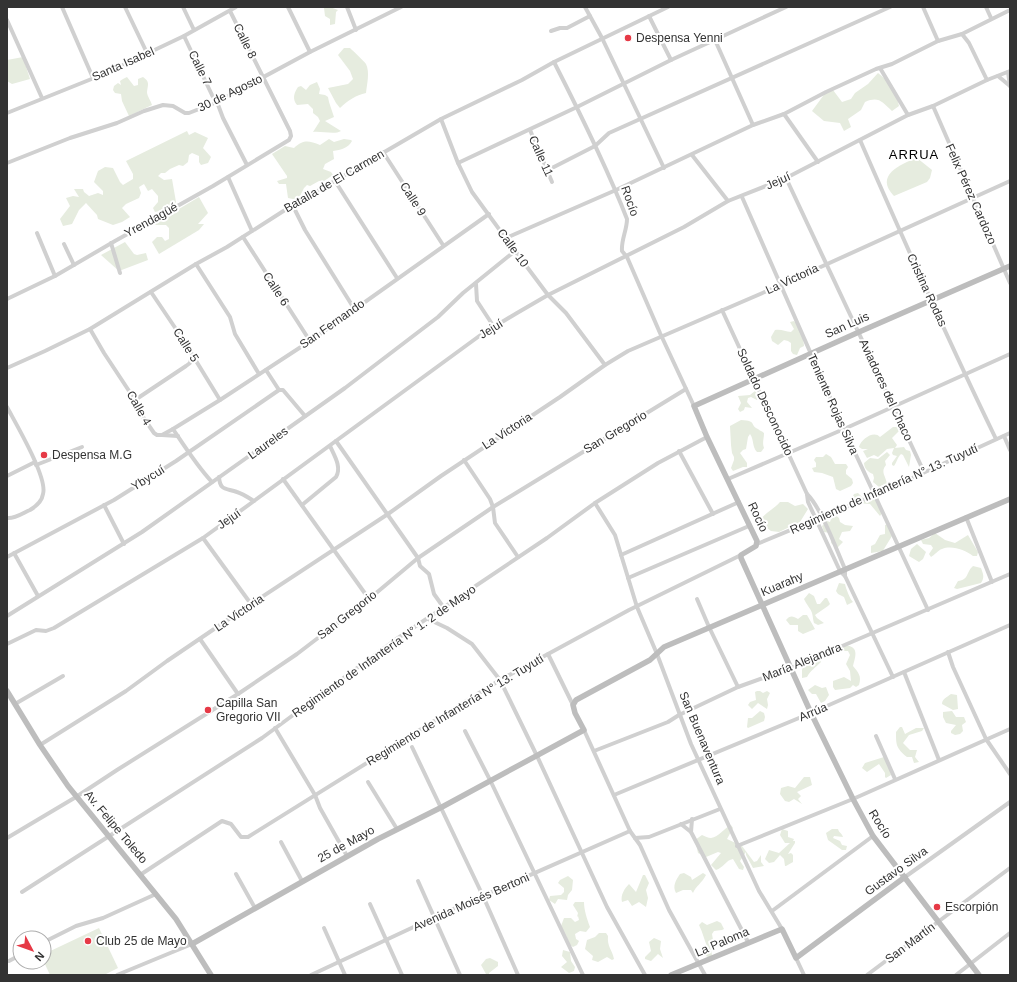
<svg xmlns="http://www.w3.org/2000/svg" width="1017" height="982" viewBox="0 0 1017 982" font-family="Arial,sans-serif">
<rect width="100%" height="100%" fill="#fff"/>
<g fill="#e6ecdf">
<path d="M314 7H330L338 10 336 12 335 24 330 25V19L325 16 324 8H314Z"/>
<path d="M344 48H350C353 51 364 61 366 64 370 72 367 84 366 93 356 95 347 101 340 108L336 103 328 88 348 84 353 79 350 71 338 55Z"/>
<path d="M23 57 30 79 12 84 7 81V60Z"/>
<path d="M878 73C889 81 897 94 899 106L892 111C882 102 879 96 865 102L861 110 848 119 851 127 844 131 840 123 824 121 812 111 826 92 833 90 842 102 851 99 855 93 868 84Z"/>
<path d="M127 77 134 86 138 85V79L143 77C150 82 148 84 147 92 147 96 151 101 152 105L129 116 122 101 121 94 115 93 113 90 114 86 118 83 121 85 120 81 123 79Z"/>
<path d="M317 82 320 89 319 94 325 95 328 97 329 102 334 117 325 121 341 131C335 135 322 131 313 132L320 121 318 117 313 113V109L308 104 297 105C292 99 294 93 298 87L301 86 306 90 310 85Z"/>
<path d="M187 131 189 135 195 132 208 138 203 148 211 157 208 163 201 165 199 162V156L192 153 189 155 188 162 183 166 179 165 170 169 165 173H161L158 176 164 180 172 179 176 202 172 208 155 212 153 208 158 202V196L152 189 148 191 144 184 139 187 141 193 139 198 126 204 122 208 130 217 122 222 113 225 98 219 97 215 86 203 79 210 72 224 63 226 60 219 70 206 66 198 73 196 79 197 74 189H83L84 192 89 196 98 193 103 195V191L94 182 98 171 105 167 113 168 120 182 123 185 133 179V174L126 161Z"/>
<path d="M329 139 334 142 344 139 351 140 352 141C348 148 341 150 333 151L334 159 325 164 323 169 331 172 333 175 324 181H319L310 186 307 185 304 188 299 198 293 199 288 198 286 184H279L277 181 287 178V176L272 154 285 146 294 148C304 139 309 141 320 145Z"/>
<path d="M917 158 932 170 930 178 927 182 894 196C874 176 900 164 917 158Z"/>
<path d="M199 197 208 213 198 224H204L199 230 159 254 152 242 157 237H162L165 241 169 239V228L166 225H152Z"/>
<path d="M125 242 134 254 137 255 146 253 148 260 119 271 101 255Z"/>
<path d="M794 321C799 326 804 339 804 346L800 348 797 355 793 354 791 351V343L788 341 784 340 778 345 772 341 771 337 775 330C782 329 785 332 791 332L794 329 790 322Z"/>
<path d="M755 391 760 397 757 400 751 397 748 398 747 402 752 408 745 407 744 410 740 412 738 409 741 403 738 396 750 395Z"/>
<path d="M741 420C758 421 749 425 758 429 760 431 762 431 764 433 764 439 762 442 764 448L761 452H757C752 447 754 439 750 434L748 437 746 449 743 450 740 453 747 463V467H743L733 471 731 468 734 460V457L732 453 731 445 730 426Z"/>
<path d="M893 427H897L900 430 892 438 897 445 895 448 904 447 906 450 910 451 911 455 909 467 903 455 901 454C897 458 897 462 894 466L892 465V463L897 456 893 455 892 453 894 448 887 449 878 457 874 455 867 458 863 451 868 449H862L859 447C861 439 874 430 880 437Z"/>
<path d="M887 452 890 455 885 461 886 465C880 472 886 476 887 484L879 487 873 482 874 478 873 474C868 472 864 468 864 463L870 458 878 459Z"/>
<path d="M826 454 831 457 835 464H846L848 467 846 470V474L852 479 853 483 851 486 840 491 836 489 833 477 822 473 814 472 812 468 816 467V463L814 460 816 457H823Z"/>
<path d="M858 493 863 498 873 496 882 513 880 516 870 504 854 503 851 500 854 494Z"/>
<path d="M780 502H788L795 506 803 504 808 509 800 522 779 532 771 531 759 522C765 512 772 511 780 502Z"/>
<path d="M835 515 839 518 840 522 845 525 853 526 850 531 842 532 839 539 843 542 837 548 831 543 832 535 830 533 824 532 822 526 827 521 830 522 832 516Z"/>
<path d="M888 524 892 536 884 549 883 551 871 553V546L875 544 880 535 885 534V525Z"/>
<path d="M935 533 945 540 955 543 968 535 978 552 977 556H973C965 550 952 545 942 549 938 550 935 555 931 557L929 554 933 548 931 545 923 544 921 540 929 538Z"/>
<path d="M917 544 926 552 923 559 919 562 909 556 911 549Z"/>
<path d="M973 566 981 568C983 574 985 577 981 583L957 589 954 588 958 581C969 580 966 572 973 566Z"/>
<path d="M839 583 845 584C846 589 850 599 853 602L847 605 844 597 838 594 836 591Z"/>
<path d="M809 593 814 596 817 604H820L825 598H827L830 604 828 606 815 615 817 618 824 623 818 625 814 623C813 620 813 617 812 613 811 609 806 604 804 599Z"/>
<path d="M803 615H807L815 629 803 634 798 631V625H790L786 620C790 615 793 616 798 619Z"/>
<path d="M845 645C859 647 856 655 853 666 858 672 862 676 859 685L856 687 853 685 850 688 835 690 833 687V681L844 677 851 681 850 671 846 664 850 655 848 651H842V649Z"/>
<path d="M816 659 820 660 821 662C815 668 811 670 807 677L802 678V669L808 662Z"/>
<path d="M815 685 822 688 826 687 829 695 825 701 821 703 816 694H812L808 690Z"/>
<path d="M757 691H760L763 693 767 691 770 693 767 699 768 705 767 709 758 703 752 709 748 705 750 702 756 700 755 692Z"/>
<path d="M951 694 957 695 958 709 953 710 942 704C942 699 947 697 951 694Z"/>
<path d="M760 711 764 713 765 717 764 721 748 728 747 727 748 718H752Z"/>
<path d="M952 711 956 717H964L966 722 962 725 963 731 960 734 955 735 951 733V731L956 725 946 723 943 717V712Z"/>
<path d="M900 727H902L905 734 916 728H924L922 731 909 735 903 743 910 750H917L915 757 919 762 914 763 912 757H907C896 748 896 745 896 732Z"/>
<path d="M884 757 889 767 891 775 886 778 885 777V773L879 764 867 772 862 768 865 763Z"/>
<path d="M804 777H810L812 785 797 792 801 796 798 799 802 804 794 799 789 802 785 801 780 794 781 788 788 786 795 788Z"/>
<path d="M731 825 733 828 727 839 742 846 754 862 757 861 761 855V862L764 866 753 868 746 855V852L740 861 744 867 743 870 739 869 733 859C726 860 723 868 716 870L711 865 721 853 718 852 706 857 698 853 695 840 702 835C705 836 708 838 711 838 719 837 724 828 731 825Z"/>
<path d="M782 829 788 831V837L794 839 793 841H795V843L788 854 791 853 793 855V862L786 866H785L784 859 780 855 774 862 769 863 765 859 769 850 779 853 790 843H785L780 835Z"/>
<path d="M832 829H838C839 833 842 833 843 837L834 836 833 838 840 841 842 845 847 846 846 850H842L828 840 826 833Z"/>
<path d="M684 873 691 877 692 880 703 873 706 875C702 883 696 886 693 893L691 890H683L676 893C672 886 676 880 680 874Z"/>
<path d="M643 875H645L649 883 646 890 648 898 646 907 639 902 632 906 628 900 622 902C620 895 625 888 629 884L636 892Z"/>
<path d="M568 876 573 880 572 890 568 895 567 900 558 899 555 904 549 900 550 896 561 895 564 892V888L558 883 560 880Z"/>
<path d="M575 902H584C584 910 587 919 590 927L586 932 580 931 575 934 576 939 579 941 577 945 573 947 570 945 566 935 561 926 564 918H571L575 922 579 920 578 916 577 917 578 913 573 905Z"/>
<path d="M717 921 721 923 724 929 722 930 714 931 712 934 713 940 710 945 712 955 710 958 706 956 708 948C704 940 703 933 699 925L702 922 707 925Z"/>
<path d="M99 928 118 968 104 975H50L44 962V954Z"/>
<path d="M599 933H606L608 936C607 947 612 949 614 959L612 960 607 957 598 962 592 960 593 956 585 949 587 940 595 937Z"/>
<path d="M654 938 661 941 660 949 663 958 658 954 651 961 645 959V957L651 951 649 942Z"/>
<path d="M563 950 570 952 571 961 575 967 574 971 569 973 561 967 567 962 562 956Z"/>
<path d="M490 958 498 962V966L489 973V975H485L486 974 481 965 486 959Z"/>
</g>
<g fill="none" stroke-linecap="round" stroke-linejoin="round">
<g stroke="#d0d0d0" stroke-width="4">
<path d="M62 7 93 78"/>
<path d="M125 7 147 53"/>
<path d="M183 7 194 30"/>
<path d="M288 7 310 52"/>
<path d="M347 7 356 30"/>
<path d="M585 7 602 38 664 168"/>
<path d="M923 7 938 41 962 34 1010 10"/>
<path d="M986 7 991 18"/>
<path d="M649 16 671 60 786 7"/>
<path d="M7 20 42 98"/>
<path d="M551 31 560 28H567L590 16"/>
<path d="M962 34 969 43 987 80"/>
<path d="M184 36 212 95 217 102 223 118 247 165"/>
<path d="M715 40 753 125"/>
<path d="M554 62C580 113 606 165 627 219 627 230 621 240 622 251L627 257 660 333 694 406"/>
<path d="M880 68 908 115"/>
<path d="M1008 72 1010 86"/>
<path d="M998 76 1010 86"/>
<path d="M933 106 1010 283"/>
<path d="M7 113 104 74 184 36 236 7"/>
<path d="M784 114 818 162"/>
<path d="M441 119 458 163 472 192 515 251 548 295 566 313 605 365"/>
<path d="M530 130 552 182"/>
<path d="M860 140C904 241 948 340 996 439"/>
<path d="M383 152 443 245"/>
<path d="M692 155 728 201"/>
<path d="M7 163 70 138 117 123 144 111 163 105 173 106 185 113H189L217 102 310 52 401 7"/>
<path d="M458 163 577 107 671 60"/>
<path d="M548 170 595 146 609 133 890 7"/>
<path d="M228 177 252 231"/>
<path d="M786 178 924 472"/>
<path d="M335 181 397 278"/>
<path d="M742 197 844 429 928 610"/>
<path d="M293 206 305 230 355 310"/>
<path d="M37 233 55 276"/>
<path d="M243 237 310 341"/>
<path d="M506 238 616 190 753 125 784 114 826 92 876 69 892 64 938 41"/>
<path d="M111 243 120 273"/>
<path d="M64 244 74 265"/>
<path d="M196 264 230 317 235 334 259 374"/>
<path d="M476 284 477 301 494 327"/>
<path d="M151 292 182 338 220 400"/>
<path d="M7 299 55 276 115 241 213 186 289 140 291 136 290 131 230 11"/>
<path d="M722 310 807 494C822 509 836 549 845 569V576"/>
<path d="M90 329 104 353 135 400 143 417 154 433 157 435H162L173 429C185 447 197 466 212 482"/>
<path d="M7 368 45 351 90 329 196 264 227 247 285 210 441 119 522 80 554 62 668 7"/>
<path d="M266 370 279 390"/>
<path d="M135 400 186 366 190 363 192 355"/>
<path d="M7 407C16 424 48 478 43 494 42 501 35 507 30 510 23 513 15 519 7 518"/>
<path d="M173 429 220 400 310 341 489 214"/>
<path d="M162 435 178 436"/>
<path d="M1004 436 1010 450"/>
<path d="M336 441 418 558 420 566 429 574 434 594 444 608"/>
<path d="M679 451 713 514"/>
<path d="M464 460 490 499 493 507 495 523 518 557"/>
<path d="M36 465 82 447"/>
<path d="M7 476 35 462"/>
<path d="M219 477C220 491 226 488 237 492 243 494 249 498 254 501"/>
<path d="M283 479 369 599"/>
<path d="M728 479 844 429 1010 354"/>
<path d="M807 494 808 502 840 571 845 576 893 677"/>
<path d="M595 503 615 535 637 607 657 654 691 744 759 891 782 929"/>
<path d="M104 505 124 544"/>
<path d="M302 505 336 477C342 467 334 455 330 446"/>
<path d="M966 517 992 582"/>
<path d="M203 538 251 604"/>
<path d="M757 544 875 495 1010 433"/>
<path d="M14 553 38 596"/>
<path d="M621 555 739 502"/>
<path d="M7 557 114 500 176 461 279 390H283L305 416"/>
<path d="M628 578 749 526"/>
<path d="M697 599 709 627 738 687"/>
<path d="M7 616 142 532 345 388 438 317 463 293 515 251"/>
<path d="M428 619 447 628 472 644 500 680 537 756 607 907 645 975"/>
<path d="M200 639 238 694"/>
<path d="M7 644 36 630 46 631 54 628 203 538 254 501 482 334 517 313 548 295 684 227 728 201 786 178 908 115 933 106 987 80 1010 71"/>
<path d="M948 652 953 667 986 739 1010 774"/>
<path d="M548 654 573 705"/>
<path d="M904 672 939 760"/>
<path d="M15 704 63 676"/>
<path d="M275 728 315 795 320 808 347 856"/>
<path d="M584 730 630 831 640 845 669 910 705 975"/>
<path d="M465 731 491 782 583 975"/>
<path d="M876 736 895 779"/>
<path d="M40 745 126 691 167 661 251 604 388 514 441 476 560 397 605 365 628 351 781 285 1010 181"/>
<path d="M412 747 483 896 518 975"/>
<path d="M594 751 668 722 679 715 738 687 791 668 1010 574"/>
<path d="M368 782 397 829"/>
<path d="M614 795 811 713 1010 625"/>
<path d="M692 819 691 832 748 942"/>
<path d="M681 824 691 832"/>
<path d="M7 838 76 797 117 770 238 694 297 654 369 599 418 558 493 507 686 389"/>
<path d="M635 838 649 837 720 809"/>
<path d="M281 842 302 881"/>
<path d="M737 846 853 799 1010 729"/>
<path d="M236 874 255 908"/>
<path d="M140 875 222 821 231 824 241 837H248L500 680 629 610 741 555"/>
<path d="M905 877 1010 802"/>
<path d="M418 881 460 975"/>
<path d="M22 892 262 738 395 640 547 538 595 503 658 463 707 437"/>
<path d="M370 904 402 975"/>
<path d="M772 911 873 836"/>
<path d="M324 928 345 975"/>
<path d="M44 942 76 926 103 918 156 894"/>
<path d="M796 958 804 975"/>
<path d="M9 961 20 955"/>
<path d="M117 975 192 944"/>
<path d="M311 975 435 917 630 831"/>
<path d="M867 975 1010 868"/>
<path d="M956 975 1010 933"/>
</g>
<g stroke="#bdbdbd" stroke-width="5.5">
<path d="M7 691 40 745 68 786 176 919 211 975"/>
<path d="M192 944 378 839 442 807 584 730 575 713 573 705 576 700 650 660 664 647 1010 499"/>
<path d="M671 975 782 929 796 958 905 877"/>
<path d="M979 975 873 836 853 799 811 713 741 558V555L756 546 757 541 707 437 694 406 859 332 1010 266"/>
</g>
</g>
<g fill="#e63946" stroke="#fff" stroke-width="1.5">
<circle cx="628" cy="38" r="4"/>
<circle cx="44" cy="455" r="4"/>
<circle cx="208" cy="710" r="4"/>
<circle cx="937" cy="907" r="4"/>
<circle cx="88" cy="941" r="4"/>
</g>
<g text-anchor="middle" stroke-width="4" stroke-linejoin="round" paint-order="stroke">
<g font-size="12" fill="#333" stroke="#fff" text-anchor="start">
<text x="636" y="42">Despensa Yenni</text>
<text x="52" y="459">Despensa M.G</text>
<text x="216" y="707">Capilla San<tspan x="216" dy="14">Gregorio VII</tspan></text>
<text x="945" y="911">Escorpión</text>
<text x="96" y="945">Club 25 de Mayo</text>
</g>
<g font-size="12" fill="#333" stroke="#fff">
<text transform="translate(245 41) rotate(64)" y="4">Calle 8</text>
<text transform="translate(123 64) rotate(-24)" y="4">Santa Isabel</text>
<text transform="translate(200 68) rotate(64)" y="4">Calle 7</text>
<text transform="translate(230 93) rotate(-26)" y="4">30 de Agosto</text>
<text transform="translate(541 156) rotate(66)" y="4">Calle 11</text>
<text transform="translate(334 181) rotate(-30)" y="4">Batalla de El Carmen</text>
<text transform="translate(778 181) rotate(-24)" y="4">Jejuí</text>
<text transform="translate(971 194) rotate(66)" y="4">Felix Pérez Cardozo</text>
<text transform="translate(413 199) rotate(57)" y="4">Calle 9</text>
<text transform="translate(630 201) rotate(71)" y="4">Rocío</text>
<text transform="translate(151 220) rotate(-29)" y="4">Yrendagüé</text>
<text transform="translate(513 248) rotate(54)" y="4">Calle 10</text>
<text transform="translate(792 279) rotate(-25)" y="4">La Victoria</text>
<text transform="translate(276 289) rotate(57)" y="4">Calle 6</text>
<text transform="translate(927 290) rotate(65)" y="4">Cristina Rodas</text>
<text transform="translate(332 324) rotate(-35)" y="4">San Fernando</text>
<text transform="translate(847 325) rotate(-24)" y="4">San Luis</text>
<text transform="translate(491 329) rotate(-32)" y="4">Jejuí</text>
<text transform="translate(186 345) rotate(58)" y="4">Calle 5</text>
<text transform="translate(886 390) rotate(65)" y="4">Aviadores del Chaco</text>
<text transform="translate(765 402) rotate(65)" y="4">Soldado Desconocido</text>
<text transform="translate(833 404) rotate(66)" y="4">Teniente Rojas Silva</text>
<text transform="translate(139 408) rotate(60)" y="4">Calle 4</text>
<text transform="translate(507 431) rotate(-33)" y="4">La Victoria</text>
<text transform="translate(615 432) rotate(-31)" y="4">San Gregorio</text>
<text transform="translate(268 443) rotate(-36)" y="4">Laureles</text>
<text transform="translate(148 478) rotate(-32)" y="4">Ybycuí</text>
<text transform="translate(884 489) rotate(-24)" y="4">Regimiento de Infantería N° 13. Tuyutí</text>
<text transform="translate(758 517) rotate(65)" y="4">Rocío</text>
<text transform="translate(229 519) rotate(-35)" y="4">Jejuí</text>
<text transform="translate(782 584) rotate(-23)" y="4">Kuarahy</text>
<text transform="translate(239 613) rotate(-34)" y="4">La Victoria</text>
<text transform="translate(347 615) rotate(-38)" y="4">San Gregorio</text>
<text transform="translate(384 651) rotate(-35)" y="4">Regimiento de Infantería N° 1. 2 de Mayo</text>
<text transform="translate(802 662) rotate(-22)" y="4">María Alejandra</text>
<text transform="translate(455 710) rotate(-31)" y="4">Regimiento de Infantería N° 13. Tuyutí</text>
<text transform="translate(813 712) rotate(-23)" y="4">Arrúa</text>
<text transform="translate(702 738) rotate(67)" y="4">San Buenaventura</text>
<text transform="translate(880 824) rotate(58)" y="4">Rocío</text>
<text transform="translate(116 827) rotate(50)" y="4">Av. Felipe Toledo</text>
<text transform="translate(346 844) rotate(-29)" y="4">25 de Mayo</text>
<text transform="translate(896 871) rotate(-36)" y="4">Gustavo Silva</text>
<text transform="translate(471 902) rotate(-24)" y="4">Avenida Moisés Bertoni</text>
<text transform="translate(722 942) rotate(-23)" y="4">La Paloma</text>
<text transform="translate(910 943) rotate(-37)" y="4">San Martín</text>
</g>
<g font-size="13" letter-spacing="1" fill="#000" stroke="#fff">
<text x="914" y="159">ARRUA</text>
</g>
</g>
<rect width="1017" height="982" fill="none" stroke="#333333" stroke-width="16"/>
<g transform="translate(32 950) rotate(131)"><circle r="19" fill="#ffffff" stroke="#adadad"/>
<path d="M0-3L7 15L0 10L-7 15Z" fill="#e63946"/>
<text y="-6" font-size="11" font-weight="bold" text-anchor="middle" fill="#333333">N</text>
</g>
</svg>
